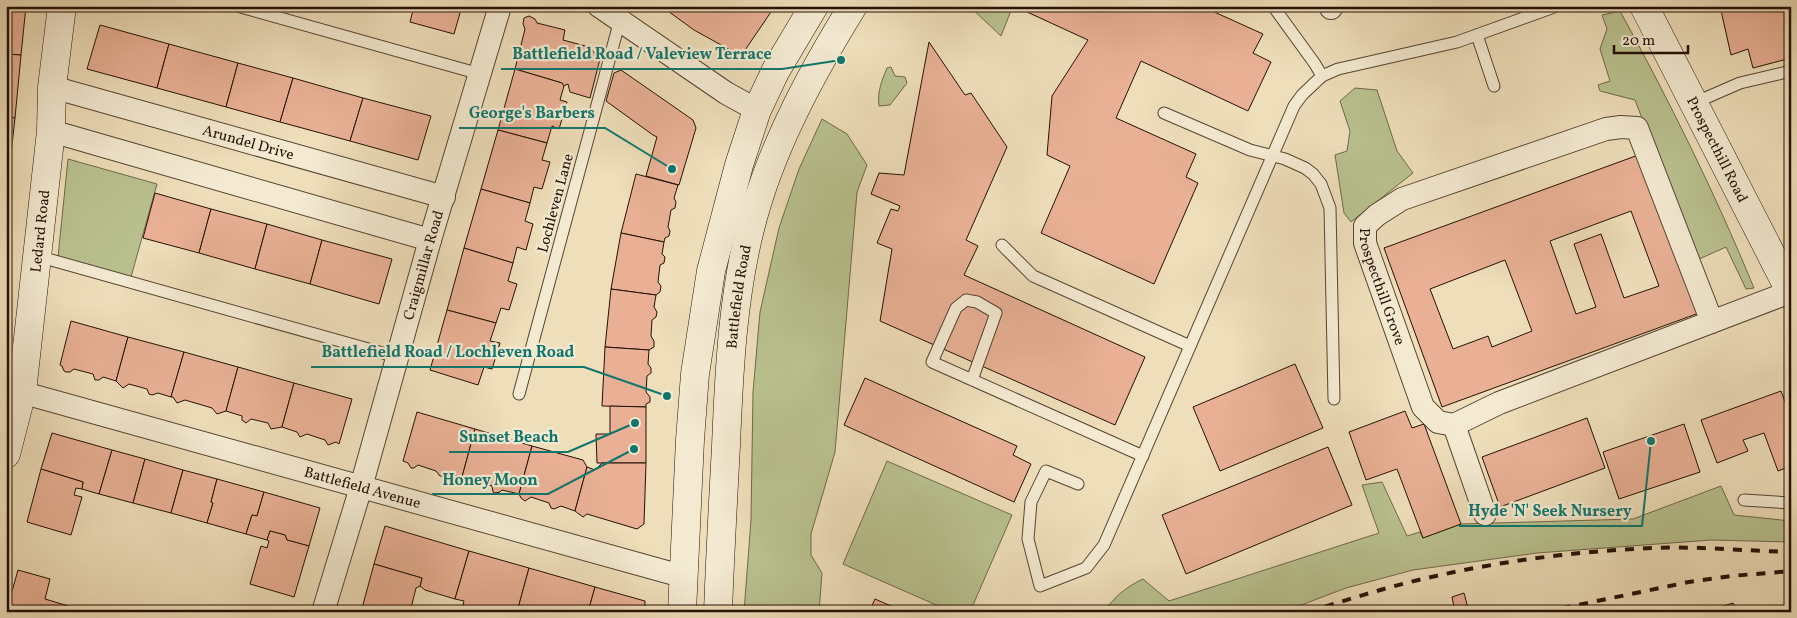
<svg xmlns="http://www.w3.org/2000/svg" width="1797" height="618" viewBox="0 0 1797 618" font-family="Vollkorn,serif">
<rect width="100%" height="100%" fill="#eedeba"/>
<filter id="stains"><feTurbulence type="fractalNoise" baseFrequency=".004" numOctaves="4"/><feColorMatrix values="0 0 0 0 .2 0 0 0 0 .09 0 0 0 0 .02 0 0 0 .5 -.17"/></filter>
<radialGradient id="worn" r=".72"><stop offset=".6" stop-color="#630" stop-opacity="0"/><stop offset="1" stop-color="#630" stop-opacity=".3"/></radialGradient>
<g fill="#b9c18f" stroke="#6e694a">
<path d="M969 6H1007L1012 8 1001 36Z"/>
<path d="M1620 11C1669 100 1715 193 1754 288L1746 289 1726 247 1697 260 1635 100 1600 91 1598 85 1610 81 1600 49 1607 29 1602 15Z"/>
<path d="M891 67 895 76 905 77 907 83 890 105 879 106C877 92 882 80 887 68Z"/>
<path d="M1355 88 1377 90 1397 151 1413 173 1351 222 1344 213 1335 155 1347 151 1350 131 1340 101Z"/>
<path d="M822 119 847 134 867 165 857 192 835 452 811 534V555L822 573 819 612H744L751 520 753 392 760 312 779 228 799 169Z"/>
<path d="M68 159 157 184 131 277 58 257Z"/>
<path d="M887 461 1012 515 970 612H952L843 564Z"/>
<path d="M1382 482 1407 536 1420 532 1423 538 1461 524 1633 519 1721 486 1734 515 1791 521V542L1711 540 1537 553 1413 570 1346 588 1283 612H1104C1114 597 1126 587 1143 579L1169 601 1379 533 1362 485Z"/>
</g>
<g fill="#e9b095" stroke="#241105" fill-rule="evenodd">
<path d="M6 6H26L21 55 6 54Z"/>
<path d="M414 6H462L454 34 410 22Z"/>
<path d="M661 6H775L741 56 694 30Z"/>
<path d="M1014 6H1201L1263 34 1253 53 1271 62 1248 111 1141 61 1116 118 1196 154 1186 177 1198 183 1154 284 1041 233 1070 166 1047 155 1052 96 1088 40Z"/>
<path d="M1720 6H1791V58L1753 68 1748 49 1731 55Z"/>
<path d="M529 16 535 19 537 23 565 30 563 40 589 47 600 59 590 98 570 92 568 84 563 86 562 83 515 69 525 29 523 24 524 18Z"/>
<path d="M100 25 169 44 157 88 87 69Z"/>
<path d="M929 42 965 95 971 93 1007 147 966 240 978 246 964 275 1145 357 1115 425 880 321 892 249 877 243 891 209 898 211 900 206 871 194 879 173 904 175Z"/>
<path d="M169 44 238 63 226 107 157 88Z"/>
<path d="M6 54 21 55 15 118 6 117Z"/>
<path d="M238 63 293 78 280 122 226 107Z"/>
<path d="M515 69 562 83 564 86 560 100 567 102 559 129 552 126 547 143 498 130Z"/>
<path d="M621 70 693 120 696 128 679 185 646 176 657 137 653 135 606 101 614 73Z"/>
<path d="M293 78 363 98 350 141 280 122Z"/>
<path d="M363 98 431 116 418 160 350 141Z"/>
<path d="M6 117 15 118 8 181H6Z"/>
<path d="M498 130 547 143 542 160 550 162 542 189 534 187 530 203 481 189Z"/>
<path d="M1641 154 1699 313 1442 407 1384 248ZM1631 211 1659 286 1624 298 1601 234 1574 244 1596 307 1576 314 1550 241ZM1505 260 1532 331 1492 347 1488 336 1453 349 1430 289Z"/>
<path d="M636 174 678 185 674 198 676 202 675 208 671 210 668 227 670 231 669 236 665 238 664 242 621 233Z"/>
<path d="M481 189 530 203 525 221 533 224 526 250 517 247 513 263 464 248Z"/>
<path d="M155 193 211 209 199 253 143 238Z"/>
<path d="M211 209 267 224 255 269 199 253Z"/>
<path d="M267 224 322 240 310 284 255 269Z"/>
<path d="M621 233 664 242 662 254 665 257 664 263 660 265 658 282 661 286 660 292 656 295 611 289Z"/>
<path d="M322 240 392 259 379 304 310 284Z"/>
<path d="M464 248 513 263 508 281 517 284 509 310 501 308 496 323 447 310Z"/>
<path d="M611 289 656 295 654 307 657 312 656 317 652 320 651 336 654 341V347L649 350 605 347Z"/>
<path d="M447 310 496 323 490 341 500 343 492 369 484 367 478 385 430 370Z"/>
<path d="M71 321 128 337 116 381 103 377 99 380H95L93 374 74 369 70 372H66L64 371 62 366 60 365Z"/>
<path d="M128 337 184 352 171 397 158 393 152 395 149 394 147 389 129 384 123 388 116 381Z"/>
<path d="M605 347 649 350 648 364 651 368V373L647 376 646 392 650 397V402L646 404V407L602 406Z"/>
<path d="M184 352 238 367 226 411 217 414 212 408 185 400 177 403 173 397H171Z"/>
<path d="M1295 364 1323 428 1220 471 1193 407Z"/>
<path d="M238 367 294 383 282 427 271 429 268 423 251 419 246 423 242 420V416L226 411Z"/>
<path d="M865 378 1017 446 1013 455 1031 464 1014 502 844 425Z"/>
<path d="M294 383 352 399 339 444 336 442 328 445 325 440 307 434 300 437 297 432 282 427Z"/>
<path d="M1781 391 1791 418V466L1778 471 1764 433 1743 440 1748 451 1717 463 1701 420Z"/>
<path d="M610 406 646 407V463H597L596 434H610Z"/>
<path d="M1405 411 1412 428 1424 424 1461 524 1423 538 1397 469 1366 480 1349 432Z"/>
<path d="M417 412 475 429 462 477 446 473 443 476H440L436 471 418 465 414 468H411L408 463 403 461Z"/>
<path d="M1587 418 1605 468 1500 507 1482 457Z"/>
<path d="M1684 424 1700 472 1619 499 1603 452Z"/>
<path d="M475 429 532 446 519 494 502 490 500 492 495 493 493 492 492 486 475 481 472 484H467L464 478 462 477Z"/>
<path d="M52 433 112 450 99 494 82 489 83 482 41 469Z"/>
<path d="M532 446 583 460 587 467 575 511 561 506 554 509 551 508 549 503 531 497 525 501 521 498 519 494Z"/>
<path d="M1328 447 1352 505 1186 574 1162 515Z"/>
<path d="M112 450 145 459 133 503 99 494Z"/>
<path d="M145 459 183 470 171 513 133 503Z"/>
<path d="M602 463H646L644 524 637 529 587 514 583 517 575 511 587 467 595 470Z"/>
<path d="M41 469 83 482 82 489 76 488 74 495 82 497 71 535 27 522Z"/>
<path d="M183 470 217 479 211 502 213 503 207 523 171 513Z"/>
<path d="M217 479 264 492 257 516 252 515 246 534 207 523 213 503 211 502Z"/>
<path d="M264 492 320 508 309 546 287 540 285 535 270 531 267 540 246 534 252 515 257 516Z"/>
<path d="M385 526 469 551 455 599 425 590 420 586 422 578 374 564Z"/>
<path d="M270 531 285 535 287 540 309 546 294 597 250 584 261 546 267 548 269 541 267 540Z"/>
<path d="M469 551 529 568 517 612H461L464 601 455 599Z"/>
<path d="M374 564 422 578 420 586 416 588 410 612H361Z"/>
<path d="M529 568 595 587 588 612H517Z"/>
<path d="M18 570 50 579 45 599 65 605 64 612H15L9 602Z"/>
<path d="M595 587 645 601V612H588Z"/>
<path d="M1464 593 1468 608 1455 612 1452 597Z"/>
<path d="M875 599 905 612H869Z"/>
<path d="M1733 603 1737 612H1704Z"/>
<path d="M65 605 89 612H64Z"/>
</g>
<g fill="none" stroke-linecap="round" stroke-linejoin="round">
<defs>
<g id="lane">
<path d="M237 6 480 74"/>
<path d="M1477 35 1494 86"/>
<path d="M1322 76 1338 69 1356 65 1457 42 1557 6"/>
<path d="M1694 103 1740 83 1791 71"/>
<path d="M1164 113 1250 150 1285 159 1305 168 1313 174 1321 184 1330 208 1334 399"/>
<path d="M1002 245 1033 276 1190 346"/>
<path d="M37 256 397 357"/>
<path d="M972 380 996 313 977 302 966 300 956 308 932 362 1143 456"/>
<path d="M519 394 620 20"/>
<path d="M1078 484 1046 471 1031 502 1028 539 1040 586 1086 568 1104 545 1294 106 1302 95 1322 76 1315 64 1273 6"/>
<path d="M1744 500 1791 503"/>
</g>
<g id="street">
<path d="M599 6 726 93 757 110"/>
<path d="M1331 6V8"/>
<path id="s1" d="M52 87 444 197"/>
<path d="M51 131 430 240"/>
<path id="s2" d="M1712 322 1637 128 1621 127 1606 129 1402 199 1377 215 1365 226V243L1423 407 1438 422 1454 425 1499 403 1790 292"/>
<path id="s3" d="M6 388 685 577"/>
<path d="M1454 425 1485 514"/>
<path id="s4" d="M323 612 361 487 430 240 500 6"/>
</g>
<g id="secondary">
<path id="s5" d="M1644 6 1791 293"/>
<path id="s6" d="M6 454 22 392 51 131 52 87 62 6"/>
<path d="M682 612 690 440 695 374 711 271 739 165 757 110 776 70 814 6"/>
<path id="s7" d="M718 612C720 556 723 501 726 446 729 369 733 288 754 214 775 140 813 71 853 6"/>
</g>
</defs>
<use href="#lane" stroke="#564432" stroke-width="13"/>
<use href="#street" stroke="#564432" stroke-width="24"/>
<use href="#secondary" stroke="#241105" stroke-width="29"/>
<use href="#lane" stroke="#f4ead2" stroke-width="11"/>
<use href="#street" stroke="#f4ead2" stroke-width="22"/>
<use href="#secondary" stroke="#f4ead2" stroke-width="28"/>
<g stroke="#241105" stroke-width="4" stroke-dasharray="9 9" stroke-linecap="butt">
<path d="M1308 612C1350 599 1393 585 1436 576 1507 560 1581 551 1654 548 1699 546 1746 551 1791 552"/>
<path d="M1544 612 1689 582 1731 576 1791 571"/>
</g>
</g>
<g text-anchor="middle" stroke-width="4.5" stroke-linejoin="round" paint-order="stroke">
<g font-size="15" fill="#241105" stroke="#f4ead2">
<text dy="5" stroke="none"><textPath href="#s1" startOffset="204">Arundel Drive</textPath></text>
<text dy="5" stroke="none"><textPath href="#s5" startOffset="161">Prospecthill Road</textPath></text>
<text transform="translate(555 203) rotate(-75)" y="5">Lochleven Lane</text>
<text dy="5" stroke="none"><textPath href="#s6" startOffset="226">Ledard Road</textPath></text>
<text dy="5" stroke="none"><textPath href="#s4" startOffset="361">Craigmillar Road</textPath></text>
<text dy="5" stroke="none"><textPath href="#s2" startOffset="564">Prospecthill Grove</textPath></text>
<text dy="5" stroke="none"><textPath href="#s7" startOffset="316">Battlefield Road</textPath></text>
<text dy="5" stroke="none"><textPath href="#s3" startOffset="370">Battlefield Avenue</textPath></text>
</g>
</g>
<path fill="none" stroke="#0f766e" stroke-width="2" d="M841 60L782 69H501M672 169L605 128H459M667 396L584 367H311M635 423L568 452H449M634 449L548 494H432M1651 441L1642 526H1459"/>
<g fill="#0f766e" stroke="#f4ead2" stroke-width="2">
<circle cx="841" cy="60" r="5"/>
<circle cx="672" cy="169" r="5"/>
<circle cx="667" cy="396" r="5"/>
<circle cx="635" cy="423" r="5"/>
<circle cx="634" cy="449" r="5"/>
<circle cx="1651" cy="441" r="5"/>
</g>
<g font-size="16" text-anchor="middle" font-weight="bold" fill="#0f766e" stroke="#f4ead2" stroke-width="4.5" stroke-linejoin="round" paint-order="stroke">
<text x="642" y="59">Battlefield Road / Valeview Terrace</text>
<text x="532" y="118">George's Barbers</text>
<text x="448" y="357">Battlefield Road / Lochleven Road</text>
<text x="509" y="442">Sunset Beach</text>
<text x="490" y="485">Honey Moon</text>
<text x="1550" y="516">Hyde 'N' Seek Nursery</text>
</g>
<rect width="1797" height="618" fill="none" stroke="#eedeba" stroke-width="25"/>
<rect x="8" y="8" width="1782" height="603" fill="none" stroke="#241105" stroke-width="2.5"/>
<rect x="12" y="12" width="1772" height="593" fill="none" stroke="#241105"/>
<path d="M1614 45v8h74v-8" fill="none" stroke="#241105" stroke-width="2.5"/>
<text x="1622" y="45" font-size="15" fill="#241105" stroke="#f4ead2" stroke-width="4" paint-order="stroke">20 m</text>
<rect width="100%" height="100%" filter="url(#stains)"/>
<rect width="100%" height="100%" fill="url(#worn)"/>
</svg>
